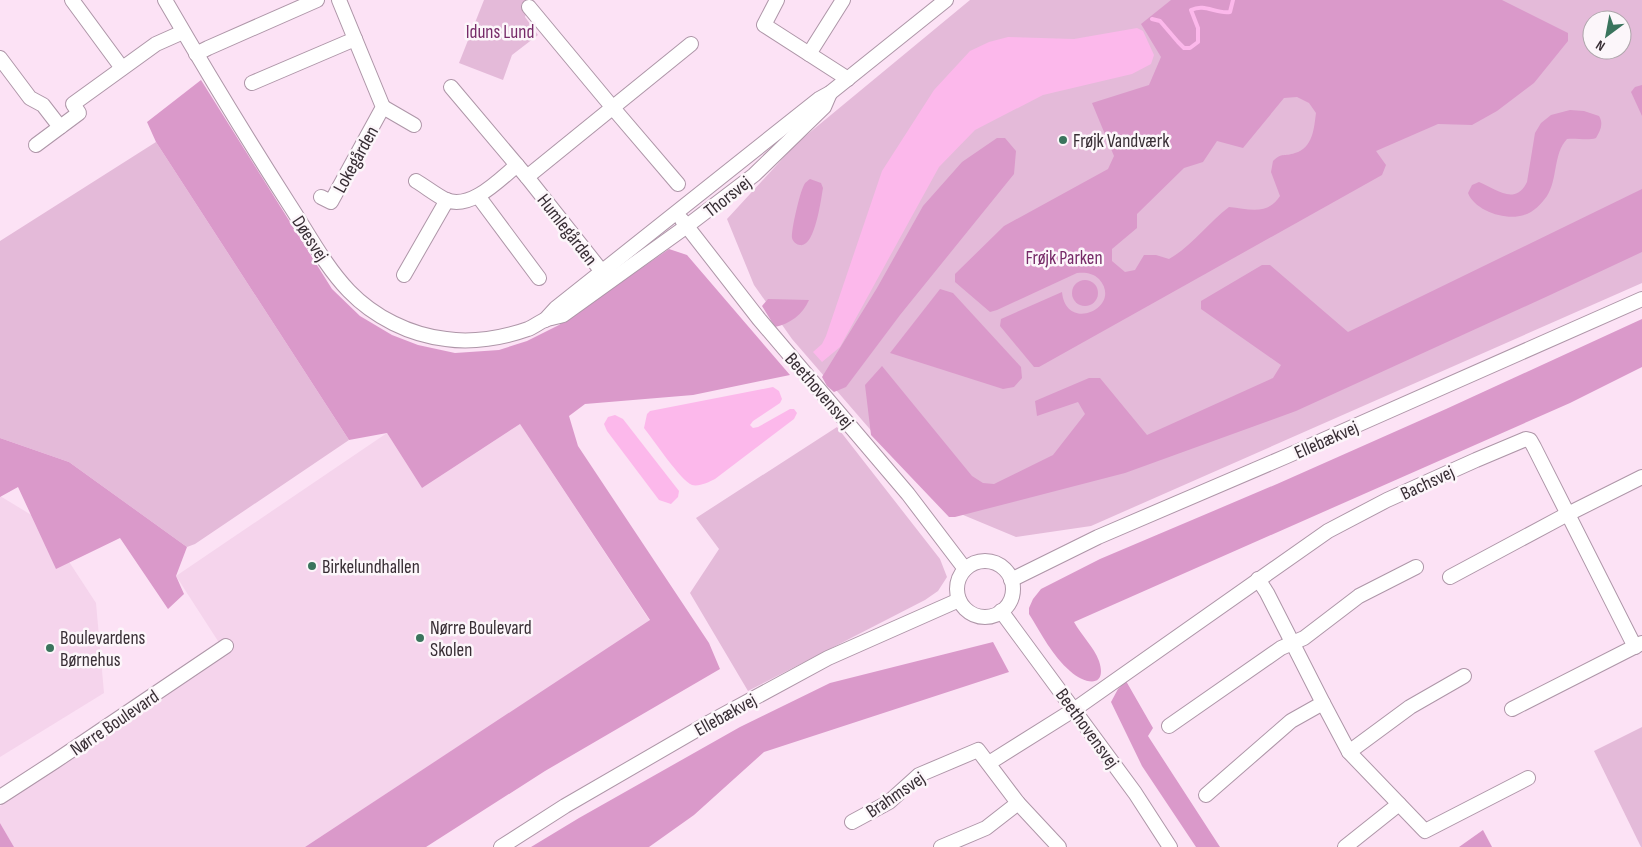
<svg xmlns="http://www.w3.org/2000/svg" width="1642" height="847" viewBox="0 0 1642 847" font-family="'Sofia Sans Condensed',sans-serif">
<rect width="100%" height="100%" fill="#fce2f5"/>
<g fill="#f5d4ec">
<path d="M520 424 650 621 305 847H14L0 823V806L227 655 176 576 387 433 422 488Z"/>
<path d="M0 496 43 522 96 603 104 693 0 757Z"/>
</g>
<g fill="#e4bad9" fill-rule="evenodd">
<path d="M484 0H530L525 17 538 35 512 55 503 80 459 63Z"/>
<path d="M970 0H1642V283L1091 526 1016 537 956 512 900 464 792 339 754 285 727 219 797 143ZM1592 20H1622V50H1592Z"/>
<path d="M156 142 349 440 195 544 187 547 69 462 0 438V241Z"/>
<path d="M837 427 940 559 947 577 938 591 925 600 748 691 690 593 719 549 696 518Z"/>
<path d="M1642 727V847H1641L1594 751Z"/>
</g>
<g fill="#da99ca" fill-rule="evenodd">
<path d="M1171 0H1502L1568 33V41L1534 83 1497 111 1472 125 1438 124 1376 151 1386 165 1382 175 1039 367H1034L1000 326 1001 319 1062 292C1066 334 1124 307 1099 279 1093 273 1085 272 1077 273L997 310 990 312 955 282V274L1004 226 1108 169 1114 156 1092 103 1149 85 1161 57 1141 24ZM1297 97 1309 103 1316 113C1314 128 1313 148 1295 153 1284 157 1282 152 1273 161L1271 172 1280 196C1267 216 1249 209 1229 207 1208 223 1192 246 1169 259L1156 255H1144L1135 270 1125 272 1112 261V249L1137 228V214L1184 168 1203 162 1217 141 1243 148 1284 98Z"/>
<path d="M201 80 332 289 360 316 392 335 418 345 455 353 499 350 527 341 559 325 669 249 687 255 790 375 693 395 585 404 569 416 578 446 709 643 720 669 545 771 426 847H305L650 620 520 424 422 488 387 433 349 440 156 142 147 122Z"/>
<path d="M1642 85V116L1631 92 1635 87Z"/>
<path d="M1570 110 1584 111 1599 116C1604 124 1600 131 1596 138 1588 141 1577 138 1567 139 1553 154 1558 179 1547 196 1541 204 1534 212 1524 215 1506 221 1475 211 1468 193L1472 185 1479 182C1496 189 1515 206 1527 182L1535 133 1541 123 1551 115Z"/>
<path d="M997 138H1005L1016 151 1014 174 900 315 846 387 834 392 827 386 822 377 877 288 923 206 962 162Z"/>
<path d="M810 179 821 183 823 188C821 199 815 248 800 245 797 245 793 242 792 238 791 230 800 192 804 185 805 182 808 181 810 179Z"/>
<path d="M1642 189V252L1548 296 1296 411 1125 473 955 517H949L871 435 865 385 882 366 972 476 983 483 994 484 1053 455 1085 414 1078 402 1037 416 1035 401 1089 378H1100L1147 435 1273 378 1281 365 1201 309V301L1262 265H1270L1348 332Z"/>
<circle cx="1085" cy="293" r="13"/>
<path d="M940 289 953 293 1021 367 1022 378 1014 387 1003 389 890 353Z"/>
<path d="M768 299 809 300C803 314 790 324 775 327L762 306Z"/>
<path d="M1642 319V367L1570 403 1074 622C1081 635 1094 647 1099 661 1108 689 1084 684 1070 671 1053 657 1041 633 1029 614V608L1033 599 1041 589 1100 559 1277 484 1446 409Z"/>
<path d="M0 438 69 462 187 547 176 576 184 594 168 609 120 538 56 569 18 487 0 497Z"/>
<path d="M993 642 1009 672 764 752 694 815 649 847H531L579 818 740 727 830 683Z"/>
<path d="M1126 681 1153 728 1148 736 1220 847H1196L1142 766 1111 702 1118 689Z"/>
<path d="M0 823 14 847H0Z"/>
<path d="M1483 830 1492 847H1459Z"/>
</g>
<g fill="#fcb8eb">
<path d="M1137 28 1143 31 1154 55 1151 64 1132 74 1043 95 975 130 939 167 840 347 822 362 813 352 822 344 826 336 882 171 934 90 970 51 989 42 1008 37 1074 39Z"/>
<path d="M773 387 779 391 782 399 780 403 753 421 750 425 753 428 758 427 790 409H794L797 413 794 419 715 479C709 482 699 487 692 485 681 481 653 439 644 428L647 414 650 411Z"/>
<path d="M615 415 623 419 679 491 678 497 671 504 659 500 607 431 604 424 608 417Z"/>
</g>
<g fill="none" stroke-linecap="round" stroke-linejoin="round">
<path stroke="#fcb8eb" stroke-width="4" d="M1152 19 1160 21 1178 42 1184 48H1190L1198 42V28L1191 10C1205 3 1215 14 1230 12L1233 0"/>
<defs>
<g id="minor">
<path d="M72 0 122 68"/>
<path d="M165 0C205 69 246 137 289 204 308 233 325 266 349 291 374 317 410 335 446 339 472 343 503 338 528 329 534 327 539 322 545 320 550 318 557 317 563 315L687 226 754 175 824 107 830 93"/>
<path d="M777 0 764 25 848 79"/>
<path d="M529 7 613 108 678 184"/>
<path d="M196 54 208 48 317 0"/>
<path d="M809 54 843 0"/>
<path d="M0 58 30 98 43 105 60 127"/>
<path d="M252 83 355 39"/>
<path d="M451 87 527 177 607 278"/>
<path d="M383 107 414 125"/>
<path d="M36 145 79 113 73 104 156 44 183 32"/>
<path d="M527 177 691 44"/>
<path d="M416 181C426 187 436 195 446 200 471 210 499 180 517 165"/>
<path d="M478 196 539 278"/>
<path d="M321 197 331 202 383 107 339 0"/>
<path d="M682 220 759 319 908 494 965 569"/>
<path d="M404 275 447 200"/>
<path d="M545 320 556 308 819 99 830 93 946 0"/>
<circle cx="985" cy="589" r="28"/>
<path d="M1450 577 1562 517 1642 477"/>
<path d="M1258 579 1267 593 1323 703 1349 752 1425 831 1528 778"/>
<path d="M1011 580 1098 537 1287 456 1642 299"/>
<path d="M1001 611 1135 793 1170 847"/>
<path d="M1512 709 1642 643"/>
<path d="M1169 726 1281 648 1304 638 1359 596 1416 567"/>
<path d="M1349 752 1410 707 1464 676"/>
<path d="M989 763 1075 709 1328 531 1387 500 1476 460 1526 439 1530 440 1534 447 1635 647"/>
<path d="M1206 795 1291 721 1323 703"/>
<path d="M0 797 54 762 226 646"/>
<path d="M852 822 889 802 919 775 978 750 1018 803 1059 847"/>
<path d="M501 847 565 806 710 722 828 658 959 600"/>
<path d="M941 847 986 828 1018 803"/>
<path d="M1345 847 1399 804"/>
</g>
</defs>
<use href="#minor" stroke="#ae96a8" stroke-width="16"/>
<use href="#minor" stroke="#fff" stroke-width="14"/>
</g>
<g fill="#3a745d" stroke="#fcf6fa" stroke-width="2">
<circle cx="1063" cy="140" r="5"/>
<circle cx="312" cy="566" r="5"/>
<circle cx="420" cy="638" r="5"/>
<circle cx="50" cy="648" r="5"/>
</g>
<g text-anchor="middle" stroke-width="5" stroke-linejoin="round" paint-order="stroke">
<g font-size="19" fill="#762a68" stroke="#fcf6fa">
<text x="500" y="38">Iduns Lund</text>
<text x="1064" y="264">Frøjk Parken</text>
</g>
<g font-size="19" fill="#382e35" stroke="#fcf6fa" text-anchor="start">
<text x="1073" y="147">Frøjk Vandværk</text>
<text x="322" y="573">Birkelundhallen</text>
<text x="430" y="634">Nørre Boulevard<tspan x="430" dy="22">Skolen</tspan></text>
<text x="60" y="644">Boulevardens<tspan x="60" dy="22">Børnehus</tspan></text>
</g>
<g font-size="19" fill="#382e35" stroke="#fcf6fa">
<text transform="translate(355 159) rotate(-61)" y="7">Lokegården</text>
<text transform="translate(727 196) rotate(-38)" y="7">Thorsvej</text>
<text transform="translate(568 229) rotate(52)" y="7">Humlegården</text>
<text transform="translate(311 238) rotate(57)" y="7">Døesvej</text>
<text transform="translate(820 390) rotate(49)" y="7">Beethovensvej</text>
<text transform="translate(1326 439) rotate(-24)" y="7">Ellebækvej</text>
<text transform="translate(1427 482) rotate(-25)" y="7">Bachsvej</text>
<text transform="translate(725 714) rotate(-29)" y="7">Ellebækvej</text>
<text transform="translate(114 722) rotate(-34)" y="7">Nørre Boulevard</text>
<text transform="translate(1088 728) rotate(54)" y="7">Beethovensvej</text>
<text transform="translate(895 794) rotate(-34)" y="7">Brahmsvej</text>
</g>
</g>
<g transform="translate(1607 35) rotate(212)"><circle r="24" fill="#fcf6fa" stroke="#aea6ab"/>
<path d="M0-4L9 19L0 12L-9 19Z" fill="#3a745d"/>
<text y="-8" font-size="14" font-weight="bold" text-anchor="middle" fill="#382e35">N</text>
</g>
</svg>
